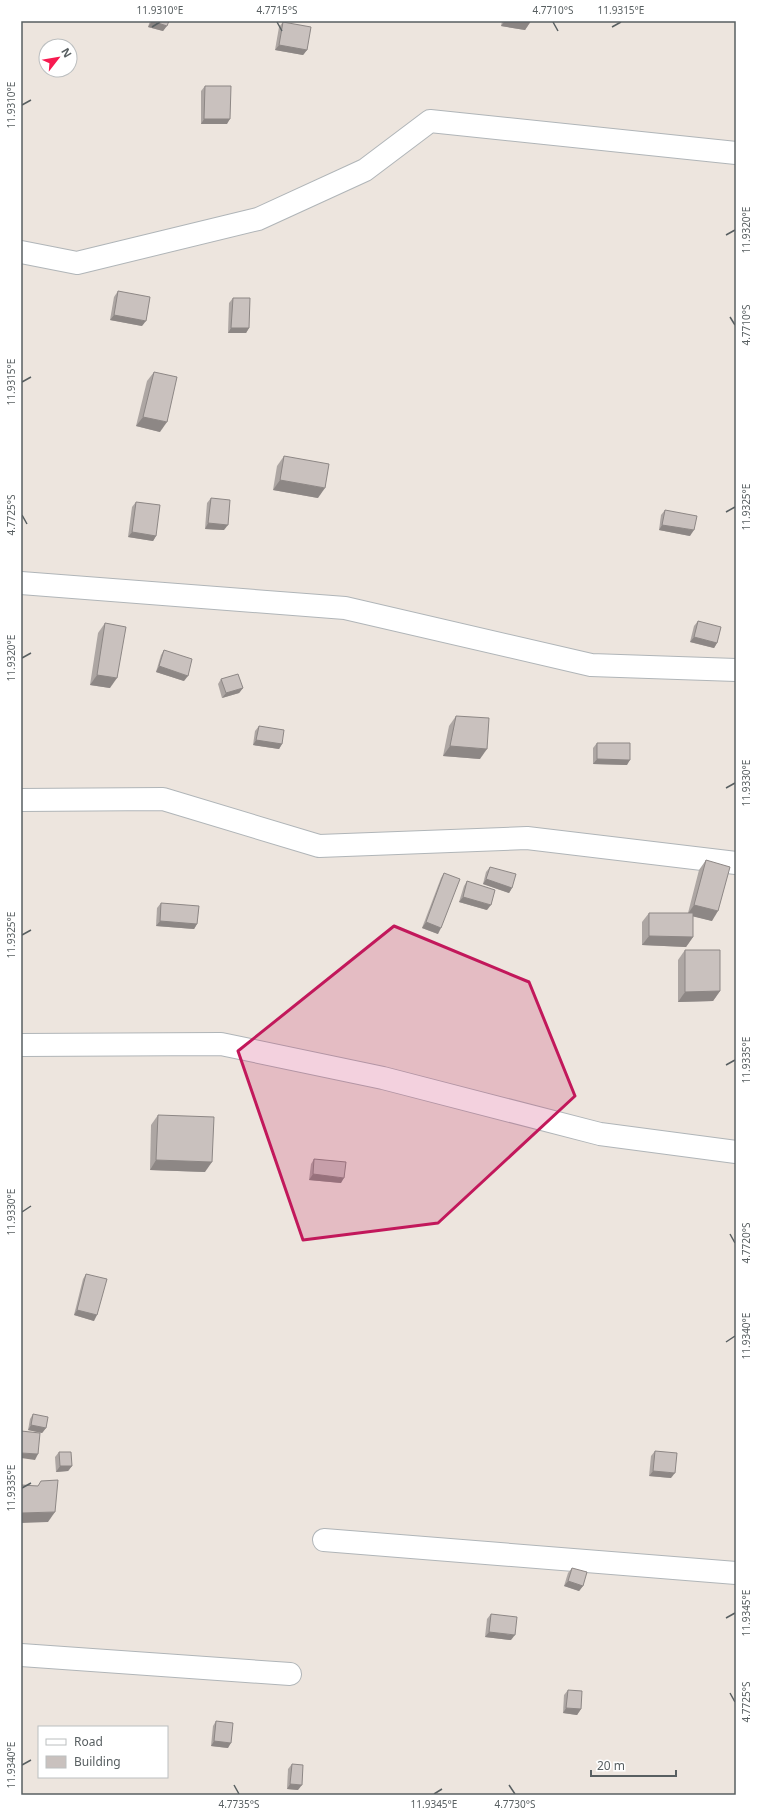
<svg xmlns="http://www.w3.org/2000/svg" width="757" height="1816" viewBox="0 0 757 1816" font-family="'Noto Sans',sans-serif">
<rect width="100%" height="100%" fill="#ede5de"/>
<g fill="none" stroke-linecap="round" stroke-linejoin="round">
<defs>
<g id="minor">
<path d="M21 252 77 263 258 219 365 170 430 121 736 153"/>
<path d="M21 583 345 608 591 665 736 670"/>
<path d="M21 800 163 799 319 846 527 838 736 863"/>
<path d="M21 1045 221 1044 383 1078 600 1134 736 1152"/>
<path d="M324 1540 736 1573"/>
<path d="M21 1655 290 1674"/>
</g>
</defs>
<use href="#minor" stroke="#b0b5b8" stroke-width="24"/>
<use href="#minor" stroke="#fff" stroke-width="22"/>
</g>
<g fill="#ada6a3">
<path d="M150 21H169L163 31 148 27Z"/>
<path d="M502 21H531L525 30 501 26Z"/>
<path d="M283 22 307 50 303 55 275 50 279 27Z"/>
<path d="M205 86 227 124H201V91Z"/>
<path d="M118 291 142 326 110 320 114 297Z"/>
<path d="M233 298 249 328 246 333H228L229 303Z"/>
<path d="M154 372 160 432 136 426 147 381Z"/>
<path d="M284 456 318 498 273 490 277 466Z"/>
<path d="M211 498 224 530 205 529 207 503Z"/>
<path d="M136 502 156 536 153 541 128 537 132 507Z"/>
<path d="M665 510 690 536 659 530 661 515Z"/>
<path d="M698 621 717 643 714 648 690 642 694 626Z"/>
<path d="M105 623 110 688 90 685 98 633Z"/>
<path d="M164 650 184 681 156 672 161 655Z"/>
<path d="M221 679 243 688 239 693 222 698 218 684Z"/>
<path d="M456 716 480 759 443 756 449 726Z"/>
<path d="M259 726 282 744 279 749 253 745 255 731Z"/>
<path d="M597 743 627 765 593 764V748Z"/>
<path d="M706 860 712 921 693 916V937L686 947 642 945V922L649 913H688L699 870Z"/>
<path d="M490 867 512 888 509 893 483 884 486 872Z"/>
<path d="M444 873 438 934 422 928 441 878Z"/>
<path d="M467 881 487 910 459 902 464 886Z"/>
<path d="M161 903 197 924 194 929 156 926 157 908Z"/>
<path d="M685 950 720 991 713 1001 678 1002V960Z"/>
<path d="M158 1115 205 1172 150 1170 151 1125Z"/>
<path d="M314 1159 341 1183 309 1180 311 1164Z"/>
<path d="M86 1274 94 1321 74 1315 83 1279Z"/>
<path d="M33 1414 46 1428 42 1433 28 1430 30 1419Z"/>
<path d="M655 1451 671 1478 649 1476 651 1456Z"/>
<path d="M59 1452 72 1466 68 1471 56 1472 55 1457Z"/>
<path d="M572 1568 583 1586 579 1591 564 1586 568 1573Z"/>
<path d="M491 1614 511 1640 485 1637 487 1619Z"/>
<path d="M568 1690 581 1709 577 1715 563 1713 564 1695Z"/>
<path d="M216 1721 228 1748 211 1746 213 1726Z"/>
<path d="M292 1764 298 1790 287 1789 288 1769Z"/>
</g>
<g fill="#8d8785">
<path d="M152 21 167 26 163 31 148 27Z"/>
<path d="M505 21H531L525 30 501 26Z"/>
<path d="M279 45 307 50 303 55 275 50Z"/>
<path d="M204 119H230L227 124H201Z"/>
<path d="M114 315 146 321 142 326 110 320Z"/>
<path d="M231 328H249L246 333H228Z"/>
<path d="M143 417 167 422 160 432 136 426Z"/>
<path d="M280 480 325 488 318 498 273 490Z"/>
<path d="M208 523 228 525 224 530 205 529Z"/>
<path d="M662 525 694 530 690 536 659 530Z"/>
<path d="M132 532 156 536 153 541 128 537Z"/>
<path d="M694 637 717 643 714 648 690 642Z"/>
<path d="M159 666 188 676 184 681 156 672Z"/>
<path d="M97 675 117 678 110 688 90 685Z"/>
<path d="M243 688 239 693 222 698 226 693Z"/>
<path d="M256 740 282 744 279 749 253 745Z"/>
<path d="M450 746 487 749 480 759 443 756Z"/>
<path d="M597 759 630 760 627 765 593 764Z"/>
<path d="M486 879 512 888 509 893 483 884Z"/>
<path d="M463 897 491 905 487 910 459 902Z"/>
<path d="M694 905 718 911 712 921 687 915Z"/>
<path d="M160 921 197 924 194 929 156 926Z"/>
<path d="M426 922 441 928 438 934 422 928Z"/>
<path d="M649 936 693 937 686 947 642 945Z"/>
<path d="M720 991 713 1001 678 1002 685 992Z"/>
<path d="M156 1160 212 1162 205 1172 150 1170Z"/>
<path d="M313 1174 344 1178 341 1183 309 1180Z"/>
<path d="M77 1310 97 1315 94 1321 74 1315Z"/>
<path d="M31 1425 46 1428 42 1433 28 1430Z"/>
<path d="M21 1453 38 1454 35 1460 21 1458Z"/>
<path d="M60 1466H72L68 1471 56 1472Z"/>
<path d="M653 1471 675 1473 671 1478 649 1476Z"/>
<path d="M55 1512 48 1522 21 1523V1513Z"/>
<path d="M568 1581 583 1586 579 1591 564 1586Z"/>
<path d="M489 1632 515 1635 511 1640 485 1637Z"/>
<path d="M566 1708 581 1709 577 1715 563 1713Z"/>
<path d="M214 1741 231 1743 228 1748 211 1746Z"/>
<path d="M290 1784 302 1785 298 1790 287 1789Z"/>
</g>
<g fill="#c9c1be" stroke="#8d8785">
<path d="M152 21H169L167 26Z"/>
<path d="M283 22 311 27 307 50 279 45Z"/>
<path d="M205 86H231L230 119H204Z"/>
<path d="M118 291 150 297 146 321 114 315Z"/>
<path d="M233 298H250L249 328H231Z"/>
<path d="M154 372 177 377 167 422 143 417Z"/>
<path d="M284 456 329 464 325 488 280 480Z"/>
<path d="M211 498 230 500 228 525 208 523Z"/>
<path d="M136 502 160 505 156 536 132 532Z"/>
<path d="M665 510 697 516 694 530 662 525Z"/>
<path d="M698 621 721 627 717 643 694 637Z"/>
<path d="M105 623 126 627 117 678 97 675Z"/>
<path d="M164 650 192 659 188 676 159 666Z"/>
<path d="M238 674 243 688 226 693 221 679Z"/>
<path d="M456 716 489 718 487 749 450 746Z"/>
<path d="M259 726 284 730 282 744 256 740Z"/>
<path d="M597 743H630V760L597 759Z"/>
<path d="M706 860 730 867 718 911 694 905Z"/>
<path d="M490 867 516 874 512 888 486 879Z"/>
<path d="M444 873 460 879 441 928 426 922Z"/>
<path d="M467 881 495 890 491 905 463 897Z"/>
<path d="M161 903 199 906 197 924 160 921Z"/>
<path d="M649 913H693V937L649 936Z"/>
<path d="M685 950H720V991L685 992Z"/>
<path d="M158 1115 214 1117 212 1162 156 1160Z"/>
<path d="M314 1159 346 1162 344 1178 313 1174Z"/>
<path d="M86 1274 107 1279 97 1315 77 1310Z"/>
<path d="M33 1414 48 1417 46 1428 31 1425Z"/>
<path d="M21 1431 40 1433 38 1454 21 1453Z"/>
<path d="M655 1451 677 1453 675 1473 653 1471Z"/>
<path d="M59 1452H71L72 1466H60Z"/>
<path d="M58 1480 55 1512 21 1513V1485L38 1486 41 1481Z"/>
<path d="M572 1568 587 1572 583 1586 568 1581Z"/>
<path d="M491 1614 517 1617 515 1635 489 1632Z"/>
<path d="M568 1690 582 1691 581 1709 566 1708Z"/>
<path d="M216 1721 233 1723 231 1743 214 1741Z"/>
<path d="M292 1764 303 1765 302 1785 290 1784Z"/>
</g>
<path fill="#c2185b" fill-opacity="0.2" stroke="#c2185b" stroke-width="3" stroke-linejoin="round" d="M394 926 529 982 575 1096 438 1223 303 1240 238 1051Z"/>
<path fill="none" stroke="#585f61" stroke-width="1.5" d="M277 22 282 31M553 22 558 31M152 27 160 22M612 27 621 22M22 105 31 100M726 235 735 230M730 317 735 325M22 382 31 377M726 512 735 507M22 515 27 524M22 658 31 653M726 788 735 783M22 935 31 930M726 1065 735 1060M22 1212 31 1206M730 1234 735 1243M726 1342 735 1336M22 1488 31 1483M726 1618 735 1613M730 1693 735 1702M22 1765 31 1760M234 1785 239 1794M509 1785 515 1794M434 1794 442 1789"/>
<rect width="757" height="1816" fill="none" stroke="#ffffff" stroke-width="44"/>
<rect x="38" y="1726" width="130" height="52" fill="#ffffff" stroke="#bcbfc0"/>
<rect x="46" y="1739" width="20" height="6" fill="#ffffff" stroke="#bcbfc0"/>
<text x="74" y="1746" font-size="12" fill="#585f61">Road</text>
<rect x="46" y="1756" width="20" height="12" fill="#c9c1be" stroke="#bcbfc0"/>
<text x="74" y="1766" font-size="12" fill="#585f61">Building</text>
<g transform="translate(58 58) rotate(59)"><circle r="19" fill="#ffffff" stroke="#bcbfc0"/>
<path d="M0-3L7 15L0 10L-7 15Z" fill="#f71a50"/>
<text y="-6" font-size="11" font-weight="bold" text-anchor="middle" fill="#585f61">N</text>
</g>
<path d="M591 1770v6h85v-6" fill="none" stroke="#585f61" stroke-width="2"/>
<text x="597" y="1770" font-size="12" fill="#585f61" stroke="#ffffff" stroke-width="3" paint-order="stroke">20 m</text>
<rect x="22" y="22" width="713" height="1772" fill="none" stroke="#585f61" stroke-width="1.5"/>
<g font-size="10" text-anchor="middle" fill="#585f61">
<text x="160" y="14">11.9310°E</text>
<text x="277" y="14">4.7715°S</text>
<text x="553" y="14">4.7710°S</text>
<text x="621" y="14">11.9315°E</text>
<text transform="translate(11 105) rotate(-90)" y="4">11.9310°E</text>
<text transform="translate(746 230) rotate(-90)" y="4">11.9320°E</text>
<text transform="translate(746 325) rotate(-90)" y="4">4.7710°S</text>
<text transform="translate(11 382) rotate(-90)" y="4">11.9315°E</text>
<text transform="translate(746 507) rotate(-90)" y="4">11.9325°E</text>
<text transform="translate(11 515) rotate(-90)" y="4">4.7725°S</text>
<text transform="translate(11 658) rotate(-90)" y="4">11.9320°E</text>
<text transform="translate(746 783) rotate(-90)" y="4">11.9330°E</text>
<text transform="translate(11 935) rotate(-90)" y="4">11.9325°E</text>
<text transform="translate(746 1060) rotate(-90)" y="4">11.9335°E</text>
<text transform="translate(11 1212) rotate(-90)" y="4">11.9330°E</text>
<text transform="translate(746 1243) rotate(-90)" y="4">4.7720°S</text>
<text transform="translate(746 1336) rotate(-90)" y="4">11.9340°E</text>
<text transform="translate(11 1488) rotate(-90)" y="4">11.9335°E</text>
<text transform="translate(746 1613) rotate(-90)" y="4">11.9345°E</text>
<text transform="translate(746 1702) rotate(-90)" y="4">4.7725°S</text>
<text transform="translate(11 1765) rotate(-90)" y="4">11.9340°E</text>
<text x="239" y="1808">4.7735°S</text>
<text x="434" y="1808">11.9345°E</text>
<text x="515" y="1808">4.7730°S</text>
</g>
</svg>
